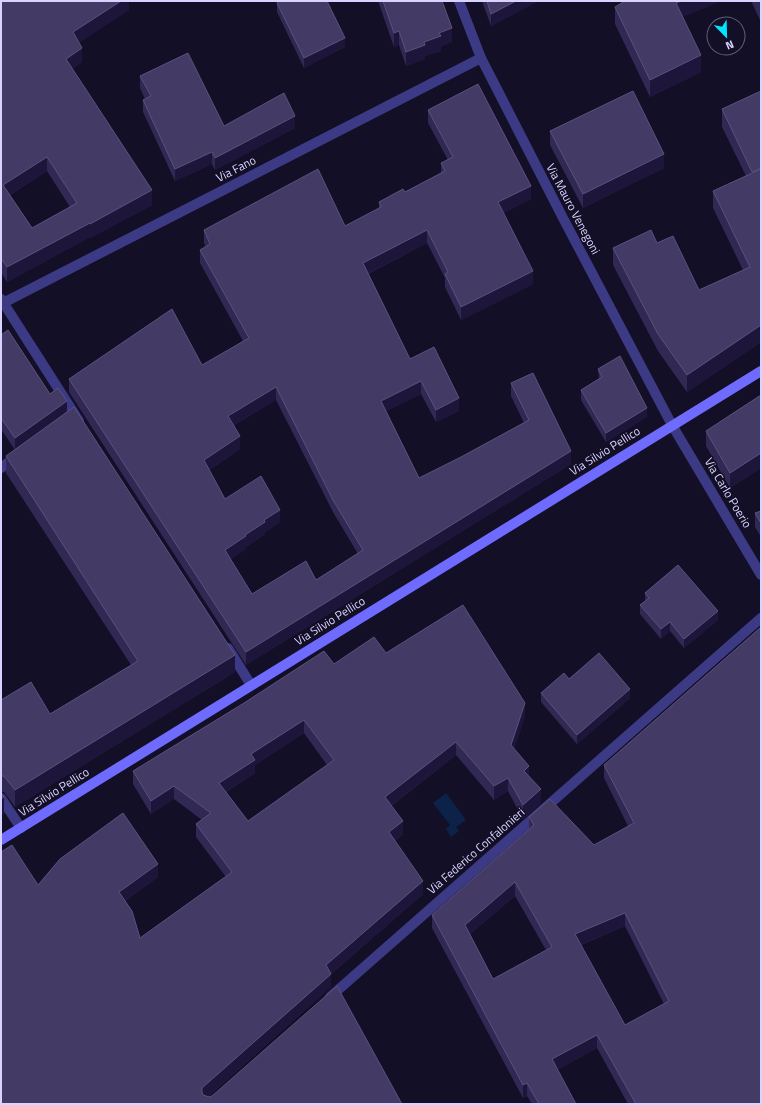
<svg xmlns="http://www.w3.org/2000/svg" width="762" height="1105" viewBox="0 0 762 1105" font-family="'Titillium Web',sans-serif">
<rect width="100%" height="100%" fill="#130f26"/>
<path fill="#0c2248" d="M446 793 466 820 456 827 459 831 451 837 446 829 450 825 433 803Z"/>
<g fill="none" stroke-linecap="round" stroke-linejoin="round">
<g stroke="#3d3a85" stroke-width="10">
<path d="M459 1 481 58 563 218 672 425 761 575"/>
<path d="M1 299 79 421"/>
<path d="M3 303 481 58"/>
<path d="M1 468 16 456"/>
<path d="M228 648 251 685"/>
<path d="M1 798 21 828"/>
<path d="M330 997 761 618"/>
</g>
<path stroke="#6f6bff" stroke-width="10" d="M1 840 761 371"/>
</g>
<g fill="#312854" fill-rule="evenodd">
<path d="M1 1H129V10L79 42 82 62 72 69 152 205 90 238V237L7 282 1 272ZM47 171 70 207 32 228 10 195Z"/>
<path d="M378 1H442L452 42 441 46V51L425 56V59L406 66 399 45 394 47Z"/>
<path d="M482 1H538L491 26Z"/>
<path d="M751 1H761V22Z"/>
<path d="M277 3 345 47 304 68 277 12Z"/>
<path d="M615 7 683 17 701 72 650 97 615 24Z"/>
<path d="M140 76 224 126 295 128 215 170 212 164 175 181 143 112V100L145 99 140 88Z"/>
<path d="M761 91V342L687 392 658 351 613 265V248L657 243 699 290 743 270 713 208V191L746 176 722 127V109Z"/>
<path d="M428 110 531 199 503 213 533 284 461 320 445 287V278L427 243 368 274 410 359 459 411 436 422 421 394 386 411 419 478 461 457 524 423 511 396V383L571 464 246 665 69 392V379L202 365 243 341 200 263V250L206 247 204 243V230L345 226 379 209V202L405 192 441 173V163L448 160 428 123ZM276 400 333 512 358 554 316 580 252 594 230 559 246 549V547L265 534V532L280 522 225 499 209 470 240 449 234 425Z"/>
<path d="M550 131 664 168 583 208 550 145Z"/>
<path d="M1 335 50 394 67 412 235 672 15 807 4 792H1V700L50 714 131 665 6 473V456L15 450 1 429Z"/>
<path d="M598 369 647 417 606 442 581 400V390L599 379Z"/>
<path d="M761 395V468L730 488 706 446V431Z"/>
<path d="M761 511V537L755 527V513Z"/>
<path d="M645 593 718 620 684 648 670 631 661 639 640 614V605L645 601Z"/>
<path d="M761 627V1104H628L597 1048 557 1070 576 1104H532L527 1096 523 1098 432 928V915L529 829V817L594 845 628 826 604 778V765ZM515 896 546 950 493 979 470 934ZM625 926 664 1004 625 1025 581 945Z"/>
<path d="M386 653 525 716 514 749 529 776 541 803 523 819 508 791 494 800 456 755 391 806 403 835 395 841 423 894 331 974V987L208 1097H209L1 1104 38 885 158 877 125 901 140 938 226 877 196 837V824L202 820 174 799 151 814 133 784V771L334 664ZM304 733 327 765 248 821 226 792 255 773V765Z"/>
<path d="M569 679 630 698 577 744 541 702V693Z"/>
</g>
<g fill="#1d163a">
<path d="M121 1H129V10L73 47V32Z"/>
<path d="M516 1H538L491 26V14Z"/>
<path d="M681 1H722L676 20V3Z"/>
<path d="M452 28V42L441 46V51L425 56V59L406 66V52L439 33Z"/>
<path d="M399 31V45L394 47V33Z"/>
<path d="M345 38V47L304 68V58Z"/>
<path d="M82 48V62L66 73V59Z"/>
<path d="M701 55V72L650 97V80Z"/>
<path d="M295 116V128L215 170V158Z"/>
<path d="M212 152V164L175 181V169Z"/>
<path d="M664 154V168L583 208V194Z"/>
<path d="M47 157V171L3 199V185Z"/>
<path d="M531 186V199L498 215V202Z"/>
<path d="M152 190V205L90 238V224Z"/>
<path d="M90 223V237L7 282V267Z"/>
<path d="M427 230V243L363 276V263Z"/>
<path d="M533 271V284L461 320V307Z"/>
<path d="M761 325V342L687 392V375Z"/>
<path d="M421 381V394L381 414V401Z"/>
<path d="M276 387V400L228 428V416Z"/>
<path d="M459 398V411L436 422V410Z"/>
<path d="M67 401V413L15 450V438Z"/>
<path d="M647 408V417L606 442V433Z"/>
<path d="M240 436V449L204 473V460Z"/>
<path d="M571 451V464L246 665V652Z"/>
<path d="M761 453V468L730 488V473Z"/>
<path d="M280 510V522L265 532V534L246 547V549L225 563V550L264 520Z"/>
<path d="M718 611V620L684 648V639Z"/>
<path d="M670 622V631L661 639V629Z"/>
<path d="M235 655V672L15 807V790Z"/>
<path d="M630 689V698L577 744V735Z"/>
<path d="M525 703V716L511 759V745Z"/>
<path d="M304 720V733L255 765V773L219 796V783L251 754Z"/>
<path d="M456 742V755L385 810V797Z"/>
<path d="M529 766V779L524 771Z"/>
<path d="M508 778V791L494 800V786Z"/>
<path d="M174 786V799L151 814V801Z"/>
<path d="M541 789V803L523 819V805Z"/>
<path d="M4 797V814L1 815V799Z"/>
<path d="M403 821V835L389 846V832Z"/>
<path d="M158 864V877L119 905V892Z"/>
<path d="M423 881V894L326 978V965Z"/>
<path d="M515 882V896L465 938V925Z"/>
<path d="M625 913V926L575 947V934Z"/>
<path d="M331 974V987L202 1102V1088Z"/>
<path d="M597 1035V1048L552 1073V1059Z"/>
<path d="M527 1083V1096L523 1098V1085Z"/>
</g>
<g fill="#433a66" stroke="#5a527e" fill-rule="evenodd">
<path d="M1 1H121L73 32 82 48 66 59 152 190 90 224V223L7 267 1 258ZM47 157 77 203 32 228 3 185Z"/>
<path d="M280 1H327L345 38 304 58 277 3Z"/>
<path d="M383 1H442L452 28 439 33 441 36 424 42 425 45 406 52 399 31 394 33Z"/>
<path d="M487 1H516L491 14Z"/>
<path d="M625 1H681L676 3 701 55 650 80 615 7Z"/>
<path d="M188 53 224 126 284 93 295 116 215 158 212 152 175 169 143 100 151 96 140 76Z"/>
<path d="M478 84 531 186 498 202 533 271 461 307 445 274 448 272 427 230 363 263 410 359 434 347 459 398 436 410 421 381 381 401 419 478 461 457 529 420 511 383 533 373 571 451 246 652 69 379 172 309 202 365 249 338 200 250 210 244 204 230 318 169 345 226 381 207 379 202 403 189 405 192 445 171 441 163 453 157 428 110ZM276 387 333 500 363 550 316 580 306 561 252 594 225 550 246 536 245 535 265 522 264 520 280 510 261 476 225 499 204 460 240 436 228 416Z"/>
<path d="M633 91 664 154 583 194 550 131Z"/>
<path d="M761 91V168L752 172 722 109Z"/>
<path d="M761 169V325L687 375 658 334 613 248 651 230 657 243 673 236 699 290 750 267 713 191Z"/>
<path d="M8 330 50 394 58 388 67 401 15 438 1 418V335Z"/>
<path d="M620 356 647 408 606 433 581 390 602 377 598 369Z"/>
<path d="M761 395V453L730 473 706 431Z"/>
<path d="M74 407 235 655 15 790 4 776H1V700L31 682 50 714 138 661 6 456Z"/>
<path d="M761 511V523L755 513Z"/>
<path d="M678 565 718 611 684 639 670 622 661 629 640 605 649 598 645 593Z"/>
<path d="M463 605 525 703 511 745 529 766 524 771 541 789 523 805 508 778 494 786 456 742 385 797 403 821 389 832 423 881 326 965 331 974 202 1088V1092L203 1095 209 1097 212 1096 337 986 402 1104H1V852L12 845 38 885 60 859 123 813 158 864 119 892 132 911 140 938 232 872 196 824 211 813 174 786 151 801 133 771 244 703 324 651 334 664 374 637 386 653ZM304 720 334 760 248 821 219 783 255 760 251 754Z"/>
<path d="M761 627V1104H636L597 1035 552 1059 576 1104H539L527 1083 523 1085 432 915 534 825 529 817 550 799 594 845 634 823 604 765ZM515 882 552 947 493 979 465 925ZM625 913 669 1001 625 1025 575 934Z"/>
<path d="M599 653 630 689 577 735 541 693 564 673 569 679Z"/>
<path d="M1 793 4 797 1 799Z"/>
</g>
<g text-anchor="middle" stroke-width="3" stroke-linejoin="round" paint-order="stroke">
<g font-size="12" fill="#d9d4ff" stroke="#130f26">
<text transform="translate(236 169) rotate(-27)" y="4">Via Fano</text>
<text transform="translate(573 209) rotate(62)" y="4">Via Mauro Venegoni</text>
<text transform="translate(605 451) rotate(-32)" y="4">Via Silvio Pellico</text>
<text transform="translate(728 493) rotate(59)" y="4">Via Carlo Poerio</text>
<text transform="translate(330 621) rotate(-32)" y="4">Via Silvio Pellico</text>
<text transform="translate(54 792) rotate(-32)" y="4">Via Silvio Pellico</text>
<text transform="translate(476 851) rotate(-41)" y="4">Via Federico Confalonieri</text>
</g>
</g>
<rect width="762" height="1105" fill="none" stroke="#d9d4ff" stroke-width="4"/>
<g transform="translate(726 36) rotate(157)"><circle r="19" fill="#130f26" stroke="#625e7d"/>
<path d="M0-3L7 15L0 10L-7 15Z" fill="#00e5ff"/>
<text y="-6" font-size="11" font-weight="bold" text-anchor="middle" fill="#d9d4ff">N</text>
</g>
</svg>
